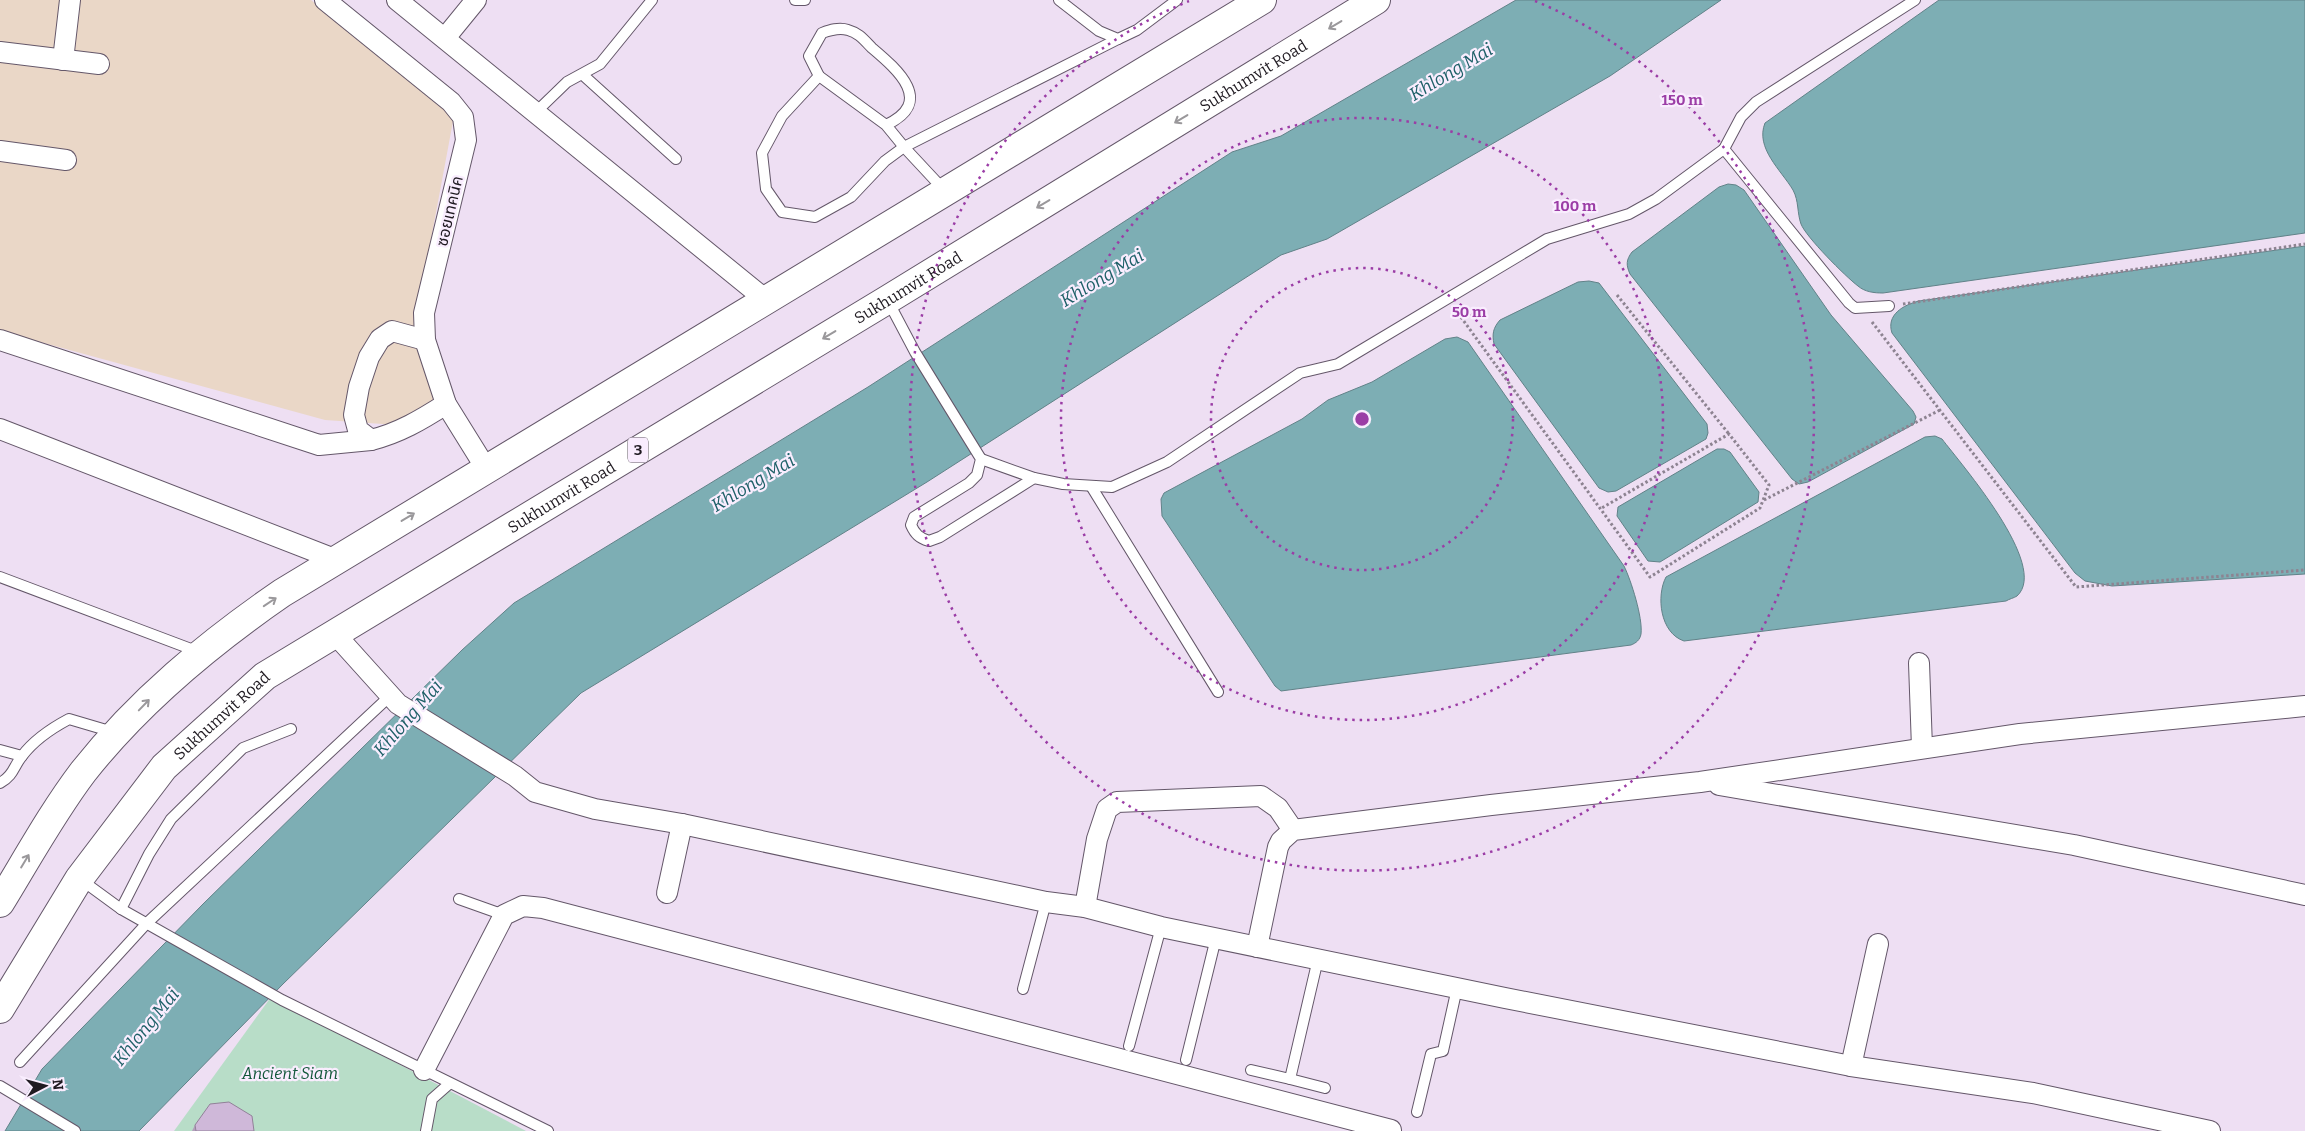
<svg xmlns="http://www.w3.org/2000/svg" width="2305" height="1131" viewBox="0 0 2305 1131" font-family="Bitter,'Noto Sans Thai',serif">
<rect width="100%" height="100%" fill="#eedff3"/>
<path fill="#ead7c7" d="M0 0H311L454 116 415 325 436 399 397 425 325 420 0 331Z"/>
<path fill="#b8ddc8" d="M271 997 526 1131H174Z"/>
<g fill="#7daeb4" stroke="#618288">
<path d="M1516 0H1721L1610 76 1327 239 1281 255 927 482 581 693 283 984 139 1131H5L42 1069 203 904 462 650 514 603 868 387 1232 152 1281 136Z"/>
<path d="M1939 0H2305V233L1883 293C1874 293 1865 292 1858 286 1845 276 1806 237 1801 224 1797 213 1799 201 1793 190 1781 170 1755 148 1765 123Z"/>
<path d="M1728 184 1736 185 1744 190 1831 315 1913 411 1916 417 1914 424 1808 482 1799 484 1792 479 1630 274C1626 265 1626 260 1632 252L1719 187Z"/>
<path d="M2305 246V574L2112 586 2085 581 2075 573 1892 333C1886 315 1903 305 1919 301Z"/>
<path d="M1589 281 1599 283 1707 424 1708 433 1706 439 1616 491 1608 492 1599 488 1494 344C1492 334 1493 328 1500 320L1578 282Z"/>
<path d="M1457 337 1468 342 1624 566C1631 580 1643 618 1641 634 1640 640 1636 643 1631 645L1281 691 1275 686 1162 516 1161 499 1164 493 1302 419 1328 400 1372 382 1445 339Z"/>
<path d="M1935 436 1942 439C1961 464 2050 566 2017 596 2014 598 2009 599 2006 601L1684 641C1660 633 1656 596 1666 577L1925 437Z"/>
<path d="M1717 449H1724L1730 452 1759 492 1758 502 1660 562 1648 561 1617 516 1618 507Z"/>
</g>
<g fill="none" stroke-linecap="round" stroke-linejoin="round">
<defs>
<g id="service">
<path d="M795 0H805"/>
<path d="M1059 0 1099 31 1118 39 1137 30 1177 0"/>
<path d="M583 75 676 159"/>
<path d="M819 76 782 116 762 153 766 189 782 212 815 217 851 197 885 161 904 147 945 191"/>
<path d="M536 112 567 82 600 64 652 0"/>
<path d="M886 125C935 102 898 70 872 48 864 40 859 33 848 30 839 27 830 30 822 33L809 56 819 76 886 125 904 147 1118 39"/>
<path d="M1724 149 1849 303 1855 308 1889 306"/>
<path d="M888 301 915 352 981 459 977 475 969 483 914 517 911 525C915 534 919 538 929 541L940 537 1034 478"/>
<path d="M981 459 1034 478 1063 484 1112 487 1167 462 1300 373 1338 364 1547 239 1629 214 1656 199 1724 149 1741 117 1756 102 1915 0"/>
<path d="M1091 486 1218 692"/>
<path d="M0 577 199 652"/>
<path d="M0 750 22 756"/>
<path d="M0 783C14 775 13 767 22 756 34 740 52 728 69 719L113 732"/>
<path d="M80 879 121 909 282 1000 548 1131"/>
<path d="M459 899 504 915"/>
<path d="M121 909 149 854 171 819 243 748 291 729"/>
<path d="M1023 989 1046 902"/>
<path d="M1129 1046 1161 927"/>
<path d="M1186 1060 1216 938"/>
<path d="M20 1062 147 923 391 695"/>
<path d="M1251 1070 1290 1079 1318 959"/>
<path d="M1290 1079 1325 1088"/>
<path d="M0 1086 75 1131"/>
<path d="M1417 1112 1431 1054 1443 1051 1457 988"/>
<path d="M426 1131 432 1099 449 1084"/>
</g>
<g id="minor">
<path d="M325 0 451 102 463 117 466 140 424 313 425 340 446 404 487 470"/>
<path d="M397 0 766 300"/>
<path d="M445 38 476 0"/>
<path d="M0 52 99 64"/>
<path d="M63 60 70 0"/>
<path d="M0 151 66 160"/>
<path d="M0 340 319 445 371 440"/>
<path d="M425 340 392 331 380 339 369 357 359 387 354 415 358 430 371 440C399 433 421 420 446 404"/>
<path d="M0 429 337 560"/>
<path d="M334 633 398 704 515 776 535 792 595 809 682 824 1046 902 1085 907 1161 927 1505 998 1851 1066 2033 1093 2210 1131"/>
<path d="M1919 663 1922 748"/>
<path d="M1719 785 2074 845 2305 895"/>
<path d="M667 893 682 824"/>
<path d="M1085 907 1097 839 1107 809 1117 802 1261 796 1278 808 1293 830"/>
<path d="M1257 947 1278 847 1281 841 1293 830 1491 805 1700 782 2020 734 2305 706"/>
<path d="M1851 1066 1878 944"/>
<path d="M424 1070 504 915 523 906 543 908 1391 1130"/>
</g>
<g id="trunk">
<path d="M0 903C27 859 52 813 83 772 139 701 208 644 282 593L1262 0"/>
<path id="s1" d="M0 1009 79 879 164 767 265 676 887 300 1376 0"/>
</g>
</defs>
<use href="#service" stroke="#645769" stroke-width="12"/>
<use href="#minor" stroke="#645769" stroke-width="22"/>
<use href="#trunk" stroke="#645769" stroke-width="30"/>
<g stroke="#8d8391" stroke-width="3" stroke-dasharray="2.5 2.5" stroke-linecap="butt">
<path d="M1617 295 1729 434"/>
<path d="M1903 304 2305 244"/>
<path d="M1455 309 1650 577 1760 508 1769 485 1729 434 1600 509"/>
<path d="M1872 322 2076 587 2305 570"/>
<path d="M1764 500 1940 410"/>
</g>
<use href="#service" stroke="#fff" stroke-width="10"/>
<use href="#minor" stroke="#fff" stroke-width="20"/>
<use href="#trunk" stroke="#fff" stroke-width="28"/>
</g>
<path fill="#b29ebb" d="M195 1125 254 1131H192Z"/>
<path fill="#cfb8d9" stroke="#918198" d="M229 1102 252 1116 254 1131H196L195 1125 210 1104Z"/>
<defs><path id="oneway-shaft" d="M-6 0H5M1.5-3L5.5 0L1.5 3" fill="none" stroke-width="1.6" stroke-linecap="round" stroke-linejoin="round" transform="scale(1.25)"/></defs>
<g stroke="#9a989b">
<use href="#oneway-shaft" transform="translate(1335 25) rotate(149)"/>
<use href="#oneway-shaft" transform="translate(1181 119) rotate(149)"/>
<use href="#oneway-shaft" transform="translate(1043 204) rotate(149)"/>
<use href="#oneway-shaft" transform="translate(829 335) rotate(149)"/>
<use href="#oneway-shaft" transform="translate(408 517) rotate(-31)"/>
<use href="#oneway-shaft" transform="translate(270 602) rotate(-34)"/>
<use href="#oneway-shaft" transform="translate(144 705) rotate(-46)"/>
<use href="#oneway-shaft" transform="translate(25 861) rotate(-59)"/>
</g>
<g fill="none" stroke="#9b3da6" stroke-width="2.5" stroke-dasharray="2.5 5">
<circle cx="1362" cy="419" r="151"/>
<circle cx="1362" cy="419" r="301"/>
<path d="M1535 1A452 452 0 1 1 1189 1"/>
</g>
<g text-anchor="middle" stroke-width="4.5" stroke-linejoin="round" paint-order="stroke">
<rect fill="#f9edfe" stroke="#605963" stroke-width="1" x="628" y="437.5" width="20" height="25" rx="4"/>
<g font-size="15" font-weight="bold" fill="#1f1a21">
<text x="638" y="455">3</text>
</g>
<g font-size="16" fill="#1f1a21" stroke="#f9edfe">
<text dy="6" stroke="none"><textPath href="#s1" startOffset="1585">Sukhumvit Road</textPath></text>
<text transform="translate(449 211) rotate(-77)" y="6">ซอยเทคนิค</text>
<text dy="6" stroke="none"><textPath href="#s1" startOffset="1180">Sukhumvit Road</textPath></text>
<text dy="6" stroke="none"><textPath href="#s1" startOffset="775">Sukhumvit Road</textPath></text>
<text dy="6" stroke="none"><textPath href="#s1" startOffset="370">Sukhumvit Road</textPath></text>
</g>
<g font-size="16" font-style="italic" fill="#12573a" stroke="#f9edfe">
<text x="290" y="1079">Ancient Siam</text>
</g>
<g font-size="18" font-style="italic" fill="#1e6068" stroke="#f9edfe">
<text transform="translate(1451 72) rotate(-31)" y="6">Khlong Mai</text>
<text transform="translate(1102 278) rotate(-31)" y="6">Khlong Mai</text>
<text transform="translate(753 483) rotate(-31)" y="6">Khlong Mai</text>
<text transform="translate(408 718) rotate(-49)" y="6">Khlong Mai</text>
<text transform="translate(146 1027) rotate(-51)" y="6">Khlong Mai</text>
</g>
</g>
<circle cx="1362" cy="419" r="8" fill="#9b3da6" stroke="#f9edfe" stroke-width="2.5"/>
<g font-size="15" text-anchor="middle" font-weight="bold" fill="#9b3da6" stroke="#f9edfe" stroke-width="4.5" stroke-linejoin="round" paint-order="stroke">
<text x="1682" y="105">150 m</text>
<text x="1575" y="211">100 m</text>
<text x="1469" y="317">50 m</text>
</g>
<g transform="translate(45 1086) rotate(84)" stroke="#f9edfe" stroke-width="4" paint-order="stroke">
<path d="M0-4L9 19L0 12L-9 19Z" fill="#1f1a21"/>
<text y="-8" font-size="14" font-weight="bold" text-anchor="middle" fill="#1f1a21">N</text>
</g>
</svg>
